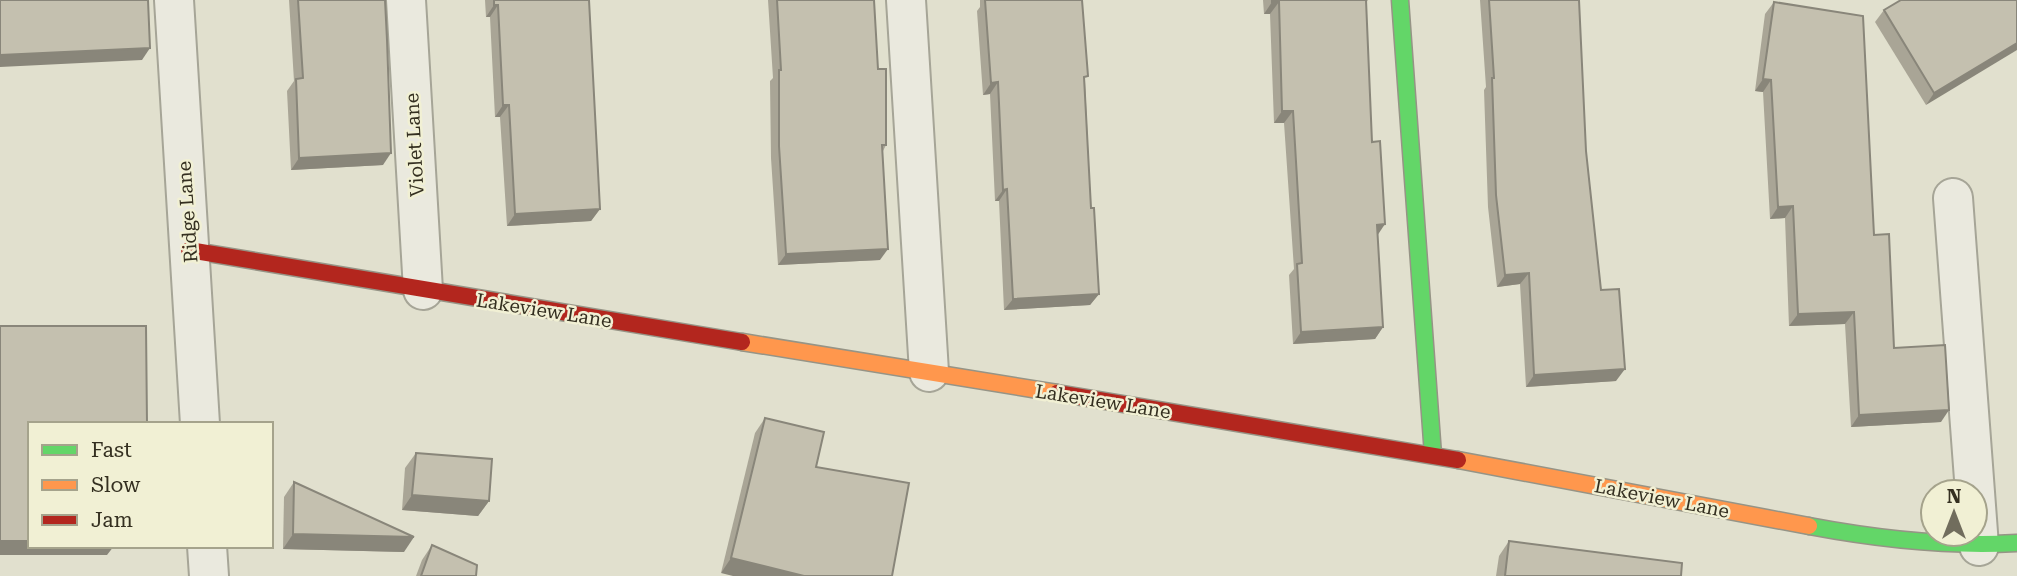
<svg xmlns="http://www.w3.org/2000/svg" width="2017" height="576" viewBox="0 0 2017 576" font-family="'Roboto Serif',serif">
<rect width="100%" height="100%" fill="#e1e0ce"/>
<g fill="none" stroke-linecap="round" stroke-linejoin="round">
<defs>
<g id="street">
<path d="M174 0 200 424"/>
<path d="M406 0 423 290"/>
<path d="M906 0 929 372"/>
<path d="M1953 198 1979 546"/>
<path d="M207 546 209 576"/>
</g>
<g id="fast">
<path d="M1400 0 1433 455"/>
<path d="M1809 526C1878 539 1947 547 2017 543"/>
</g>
<g id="slow">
<path d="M742 342 1057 393"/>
<path d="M1458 460 1809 526"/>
</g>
<g id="jam">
<path d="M189 250 742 342"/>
<path d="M1057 393 1458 460"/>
</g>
</defs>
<use href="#street" stroke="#a6a597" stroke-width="42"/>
<use href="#fast" stroke="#969486" stroke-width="19"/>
<use href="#slow" stroke="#969486" stroke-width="19"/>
<use href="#jam" stroke="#969486" stroke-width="19"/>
<use href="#street" stroke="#eae9de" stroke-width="38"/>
<use href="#fast" stroke="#63d668" stroke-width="16"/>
<use href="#slow" stroke="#ff974d" stroke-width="16"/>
<use href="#jam" stroke="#b3261e" stroke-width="16"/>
</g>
<g fill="#a9a596">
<path d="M289 0H385L383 165 291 170 287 91 294 81Z"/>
<path d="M485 0H589L600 209 591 221 507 226 500 117H495L490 17H486Z"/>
<path d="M768 0H874L878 69 886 145 883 151 880 260 778 265 771 158 770 81 773 78Z"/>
<path d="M980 0H1082L1085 81 1091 208 1099 294 1090 305 1004 310 999 201H995L990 94 983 95 977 11 980 7Z"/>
<path d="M1263 0H1368L1366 3 1372 142 1383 327 1375 339 1293 344 1289 275 1294 269 1284 123H1274L1270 14H1264Z"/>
<path d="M1480 0H1579L1586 151 1601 290 1616 381 1526 387 1520 284 1497 287 1488 207 1484 90 1486 87Z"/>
<path d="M2017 0 1926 105 1875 22 1884 10Z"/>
<path d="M1774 2 1874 235 1894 348 1941 422 1851 427 1845 324 1789 326 1785 218 1770 219 1763 92 1755 91 1765 14Z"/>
<path d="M765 418 816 467 721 573 755 433Z"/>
<path d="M416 453 489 501 478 516 402 510 405 468Z"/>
<path d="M294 482 404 552 283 549 284 497Z"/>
<path d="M1509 541 1681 576H1496L1499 556Z"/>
<path d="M432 545 476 576H416L422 560Z"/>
</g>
<g fill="#89867a">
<path d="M1272 2H1279L1270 14H1264Z"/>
<path d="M494 5H498L490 17H486Z"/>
<path d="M2017 43V50L1926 105 1934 93Z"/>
<path d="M150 48 142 60 0 67V55Z"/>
<path d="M1763 79 1771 80 1763 92 1755 91Z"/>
<path d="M998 82 990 94 983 95 991 83Z"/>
<path d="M503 105H509L500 117H495Z"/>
<path d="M1282 111H1293L1284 123H1274Z"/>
<path d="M391 153 383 165 291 170 299 158Z"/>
<path d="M1007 189 999 201H995L1003 190Z"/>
<path d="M1793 206 1785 218 1770 219 1778 207Z"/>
<path d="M600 209 591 221 507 226 515 214Z"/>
<path d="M1385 224 1377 236V225Z"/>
<path d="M888 249 880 260 778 265 786 254Z"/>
<path d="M1529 273 1520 284 1497 287 1505 275Z"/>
<path d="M1099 294 1090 305 1004 310 1013 299Z"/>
<path d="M1854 312 1845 324 1789 326 1798 314Z"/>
<path d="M1383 327 1375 339 1293 344 1301 332Z"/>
<path d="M1625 369 1616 381 1526 387 1534 375Z"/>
<path d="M1949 410 1941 422 1851 427 1859 415Z"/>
<path d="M412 495 489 501 478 516 402 510Z"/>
<path d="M293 534 414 537 404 552 283 549Z"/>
<path d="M0 541H30V546H114L107 555H0Z"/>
<path d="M731 558 804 576H733L721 573Z"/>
</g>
<g fill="#c4c0af" stroke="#89867a" stroke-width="2">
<path d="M0 0H148L150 48 0 55Z"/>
<path d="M298 0H385L387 40 391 153 299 158 296 79 303 78Z"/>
<path d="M494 0H589L600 209 515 214 509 105H503L498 5H494Z"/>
<path d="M777 0H874L878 69H886V145H882L888 249 786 254 779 146V70H781Z"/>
<path d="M985 0H1082L1088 76 1084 77 1091 208H1094L1099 294 1013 299 1007 189 1003 190 998 82 991 83Z"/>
<path d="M1272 0H1366L1372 142 1380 141 1385 224 1377 225 1383 327 1301 332 1297 264 1302 263 1293 111H1282L1279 2H1272Z"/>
<path d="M1489 0H1579L1586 151 1601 290 1619 289 1625 369 1534 375 1529 273 1505 275 1496 195 1492 78H1494Z"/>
<path d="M1901 0H2017V43L1934 93 1884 10Z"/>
<path d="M1774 2 1863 16 1874 235 1889 234 1894 348 1945 345 1949 410 1859 415 1854 312 1798 314 1793 206 1778 207 1771 80 1763 79Z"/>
<path d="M0 326H146L147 424H30V541H0Z"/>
<path d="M765 418 824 432 816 467 909 483 892 576H804L731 558Z"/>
<path d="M416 453 492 459 489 501 412 495Z"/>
<path d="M294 482 414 537 293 534Z"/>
<path d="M1509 541 1682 563 1681 576H1505Z"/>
<path d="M432 545 477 565 476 576H421Z"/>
</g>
<g text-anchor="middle" stroke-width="5" stroke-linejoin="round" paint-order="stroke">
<g font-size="19" fill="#342f20" stroke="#f1f0d4">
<text transform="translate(414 145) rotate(-93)" y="7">Violet Lane</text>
<text transform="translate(187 212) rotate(-94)" y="7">Ridge Lane</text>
<text transform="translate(544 310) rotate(9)" y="7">Lakeview Lane</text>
<text transform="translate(1103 401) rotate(9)" y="7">Lakeview Lane</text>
<text transform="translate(1662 498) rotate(11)" y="7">Lakeview Lane</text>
</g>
</g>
<rect x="28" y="422" width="245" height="126" fill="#f1f0d4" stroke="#a5a38c" stroke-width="2"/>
<rect x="42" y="445" width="35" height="10" fill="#63d668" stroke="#a5a38c" stroke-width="2"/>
<text x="91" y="457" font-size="21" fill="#342f20">Fast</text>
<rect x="42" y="480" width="35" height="10" fill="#ff974d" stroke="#a5a38c" stroke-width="2"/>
<text x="91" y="492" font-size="21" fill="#342f20">Slow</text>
<rect x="42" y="515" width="35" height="10" fill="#b3261e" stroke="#a5a38c" stroke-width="2"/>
<text x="91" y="527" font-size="21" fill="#342f20">Jam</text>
<g transform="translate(1954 513)"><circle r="33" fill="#f1f0d4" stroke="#a5a38c" stroke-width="2"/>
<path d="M0-5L12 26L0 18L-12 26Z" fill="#716d5d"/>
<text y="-10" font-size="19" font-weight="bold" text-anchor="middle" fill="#342f20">N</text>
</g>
</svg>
